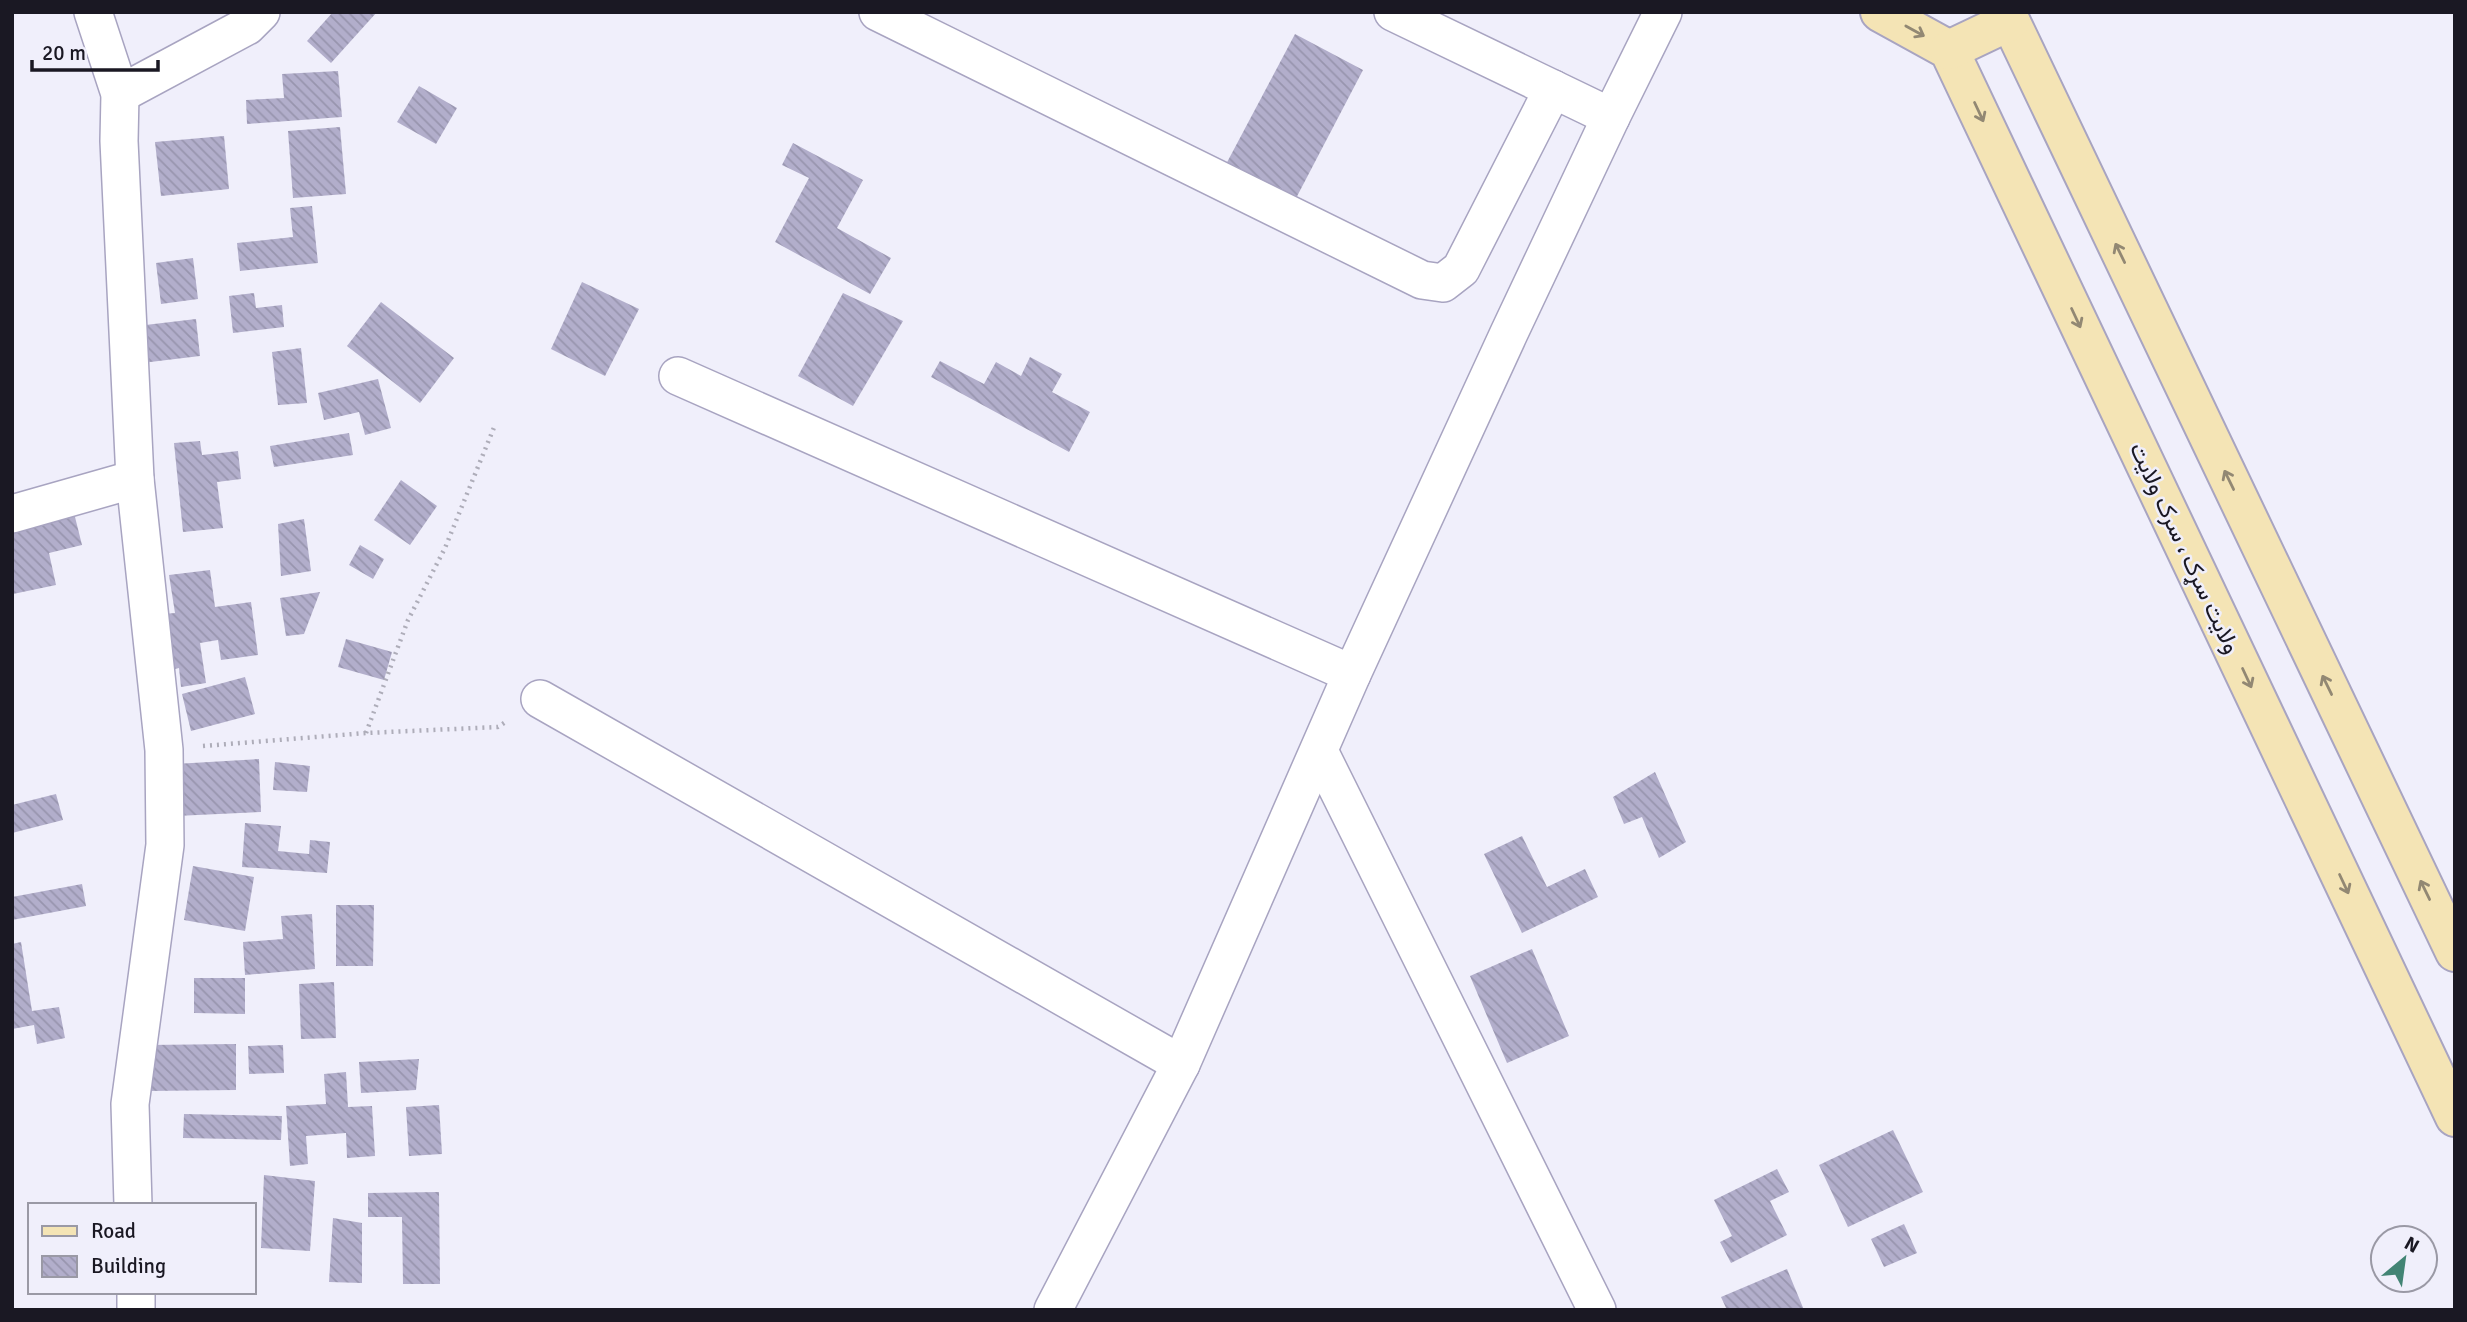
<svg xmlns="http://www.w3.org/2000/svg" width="2467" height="1322" viewBox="0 0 2467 1322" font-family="Signika,Vazirmatn,sans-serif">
<defs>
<pattern id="building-back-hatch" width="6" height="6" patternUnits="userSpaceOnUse" patternTransform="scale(1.75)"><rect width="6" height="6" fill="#b2aecb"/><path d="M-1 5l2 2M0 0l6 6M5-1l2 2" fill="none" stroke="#9895ae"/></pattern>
</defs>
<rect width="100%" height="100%" fill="#f0effb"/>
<g fill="url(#building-back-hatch)">
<path d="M333 12H377L331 63 307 41Z"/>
<path d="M1295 34 1363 70 1293 204 1224 168Z"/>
<path d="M338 71 342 117 247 124 246 100 284 98 282 74Z"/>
<path d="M419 86 457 108 436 144 397 122Z"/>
<path d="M340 127 346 194 293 198 288 131Z"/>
<path d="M224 136 229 189 161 196 155 142Z"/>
<path d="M793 143 863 180 837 228 891 258 870 294 775 242 809 178 782 165Z"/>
<path d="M312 206 318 263 240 271 237 243 293 237 290 208Z"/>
<path d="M193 258 198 299 161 304 156 263Z"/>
<path d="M582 282 639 309 605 376 551 349Z"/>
<path d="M254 293 256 308 282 305 284 327 233 333 229 296Z"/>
<path d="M843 293 903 321 853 406 798 376Z"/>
<path d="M381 302 454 358 420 403 347 346Z"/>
<path d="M196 319 200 356 142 363 137 326Z"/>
<path d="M301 348 307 403 278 405 272 352Z"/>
<path d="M1030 357 1062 374 1052 392 1090 412 1069 452 931 377 940 361 984 384 996 362 1021 376Z"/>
<path d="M378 379 391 428 365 435 359 412 324 420 318 393Z"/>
<path d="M349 433 353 455 274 467 270 446Z"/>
<path d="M200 441 202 455 238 451 241 479 217 482 223 528 183 532 174 443Z"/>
<path d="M401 480 437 506 410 545 374 520Z"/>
<path d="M74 513 82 545 49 553 56 585 13 594 12 527Z"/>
<path d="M304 519 311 571 281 576 278 524Z"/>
<path d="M360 545 384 559 373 579 349 565Z"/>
<path d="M210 570 215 607 251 602 258 655 221 660 218 640 200 643 206 683 181 687 179 668 171 670 164 614 175 613 169 575Z"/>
<path d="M320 592 304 634 286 636 280 598Z"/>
<path d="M346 639 392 652 384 680 338 667Z"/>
<path d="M245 677 255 714 191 731 182 694Z"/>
<path d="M259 759 261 812 176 816 175 764Z"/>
<path d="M275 762 310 766 307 792 273 790Z"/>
<path d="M1655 772 1686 842 1659 858 1642 817 1624 824 1613 797Z"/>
<path d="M56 794 63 820 12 833V805Z"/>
<path d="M245 823 281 826 278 851 309 854 310 840 330 842 327 873 242 867Z"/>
<path d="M1522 836 1547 887 1585 869 1598 897 1522 933 1484 854Z"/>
<path d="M193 866 254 877 245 931 184 920Z"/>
<path d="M82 884 86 906 12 920V897Z"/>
<path d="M336 905H374L373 966H336Z"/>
<path d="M312 914 315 969 245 975 243 942 283 939 281 916Z"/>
<path d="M21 942 32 1011 59 1007 65 1038 37 1044 34 1025 12 1029V944Z"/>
<path d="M1532 949 1569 1036 1507 1063 1470 976Z"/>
<path d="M194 978H245V1014L194 1013Z"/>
<path d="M334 982 336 1038 301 1039 299 984Z"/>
<path d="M236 1044V1090L148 1091 147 1045Z"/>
<path d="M283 1045 284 1073 249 1074 248 1046Z"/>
<path d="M419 1059 416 1090 361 1093 359 1062Z"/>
<path d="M346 1072 348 1107 372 1106 375 1156 347 1158 346 1133 306 1136 308 1164 290 1166 286 1106 326 1104 324 1074Z"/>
<path d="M439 1105 442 1154 409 1156 406 1107Z"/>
<path d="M184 1114 282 1116 281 1140 183 1138Z"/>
<path d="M1893 1130 1923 1192 1848 1227 1819 1165Z"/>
<path d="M1777 1169 1789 1192 1770 1201 1787 1235 1731 1263 1720 1242 1732 1236 1714 1200Z"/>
<path d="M264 1175 315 1181 310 1251 261 1248Z"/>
<path d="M439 1192 440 1284H403L402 1217H368V1193Z"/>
<path d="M333 1218 362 1223V1283L329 1282Z"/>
<path d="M1904 1224 1917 1253 1884 1267 1871 1239Z"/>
<path d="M1787 1269 1804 1310H1727L1721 1297Z"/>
</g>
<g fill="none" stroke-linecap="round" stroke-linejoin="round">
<defs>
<g id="street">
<path d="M93 12 120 94 119 141 135 479 164 750 165 845 130 1104 133 1205"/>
<path d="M878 12 1422 280 1443 283 1461 269 1553 89"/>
<path d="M1393 12 1611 117"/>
<path d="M120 94 247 26 261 12"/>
<path d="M678 376 1352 674"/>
<path d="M12 514 135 479"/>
<path d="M540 699 1181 1064"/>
<path d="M1319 751 1597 1310"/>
<path d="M136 1292V1310"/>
<path d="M1053 1310 1181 1064 1352 674 1509 333 1611 117 1663 12"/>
</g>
<g id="secondary">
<path d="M1880 12 1949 50 2455 1117"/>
<path d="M2006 12 2455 952"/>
<path d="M1949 50 2010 21"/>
</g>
</defs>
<use href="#street" stroke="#a8a4c1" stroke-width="40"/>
<use href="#secondary" stroke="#a8a4c1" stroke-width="42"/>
<g stroke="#aeadb9" stroke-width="4.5" stroke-dasharray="2 5" stroke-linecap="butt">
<path d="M366 733 408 620 445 548 495 425"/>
<path d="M203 746 366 733 498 727 507 721"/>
</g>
<use href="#street" stroke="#fff" stroke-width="37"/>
<use href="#secondary" stroke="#f4e4b5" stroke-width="38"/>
</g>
<defs><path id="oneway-shaft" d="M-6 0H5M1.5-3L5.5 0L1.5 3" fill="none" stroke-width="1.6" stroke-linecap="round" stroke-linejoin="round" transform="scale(1.75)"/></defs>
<g stroke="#928873">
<use href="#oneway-shaft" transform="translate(1915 31) rotate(29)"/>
<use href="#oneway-shaft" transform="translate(1979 112) rotate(65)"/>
<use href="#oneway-shaft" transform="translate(2120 253) rotate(-116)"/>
<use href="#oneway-shaft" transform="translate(2076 318) rotate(65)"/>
<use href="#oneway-shaft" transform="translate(2229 480) rotate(-116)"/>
<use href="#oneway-shaft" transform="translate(2247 678) rotate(65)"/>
<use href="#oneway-shaft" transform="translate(2327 685) rotate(-116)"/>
<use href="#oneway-shaft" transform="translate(2344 884) rotate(65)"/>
<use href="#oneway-shaft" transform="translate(2425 890) rotate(-116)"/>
</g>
<g text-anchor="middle" stroke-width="5" stroke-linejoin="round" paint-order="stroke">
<g font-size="24" fill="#1a1823" stroke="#f0effb">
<text transform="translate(2185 548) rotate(65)" y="8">ولایت سړک ، سرک ولایت</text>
</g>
</g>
<rect width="2467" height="1322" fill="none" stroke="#1a1823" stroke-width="28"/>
<rect x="28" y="1203" width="228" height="91" fill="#f0effb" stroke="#9a99a5" stroke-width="2"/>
<rect x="42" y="1226" width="35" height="10" fill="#f4e4b5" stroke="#9a99a5" stroke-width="2"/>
<text x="91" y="1238" font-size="21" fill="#1a1823">Road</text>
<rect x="42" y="1256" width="35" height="21" fill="url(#building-back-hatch)" stroke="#9a99a5" stroke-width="2"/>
<text x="91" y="1273" font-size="21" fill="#1a1823">Building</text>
<g transform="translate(2404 1259) rotate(29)"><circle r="33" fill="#f0effb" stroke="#9a99a5" stroke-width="2"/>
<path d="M0-5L12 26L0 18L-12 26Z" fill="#428474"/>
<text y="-10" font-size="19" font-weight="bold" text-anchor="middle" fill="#1a1823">N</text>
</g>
<path d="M32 60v10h126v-10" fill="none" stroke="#1a1823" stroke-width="3.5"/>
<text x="42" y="60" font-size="21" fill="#1a1823" stroke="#f0effb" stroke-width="5" paint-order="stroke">20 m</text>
</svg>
